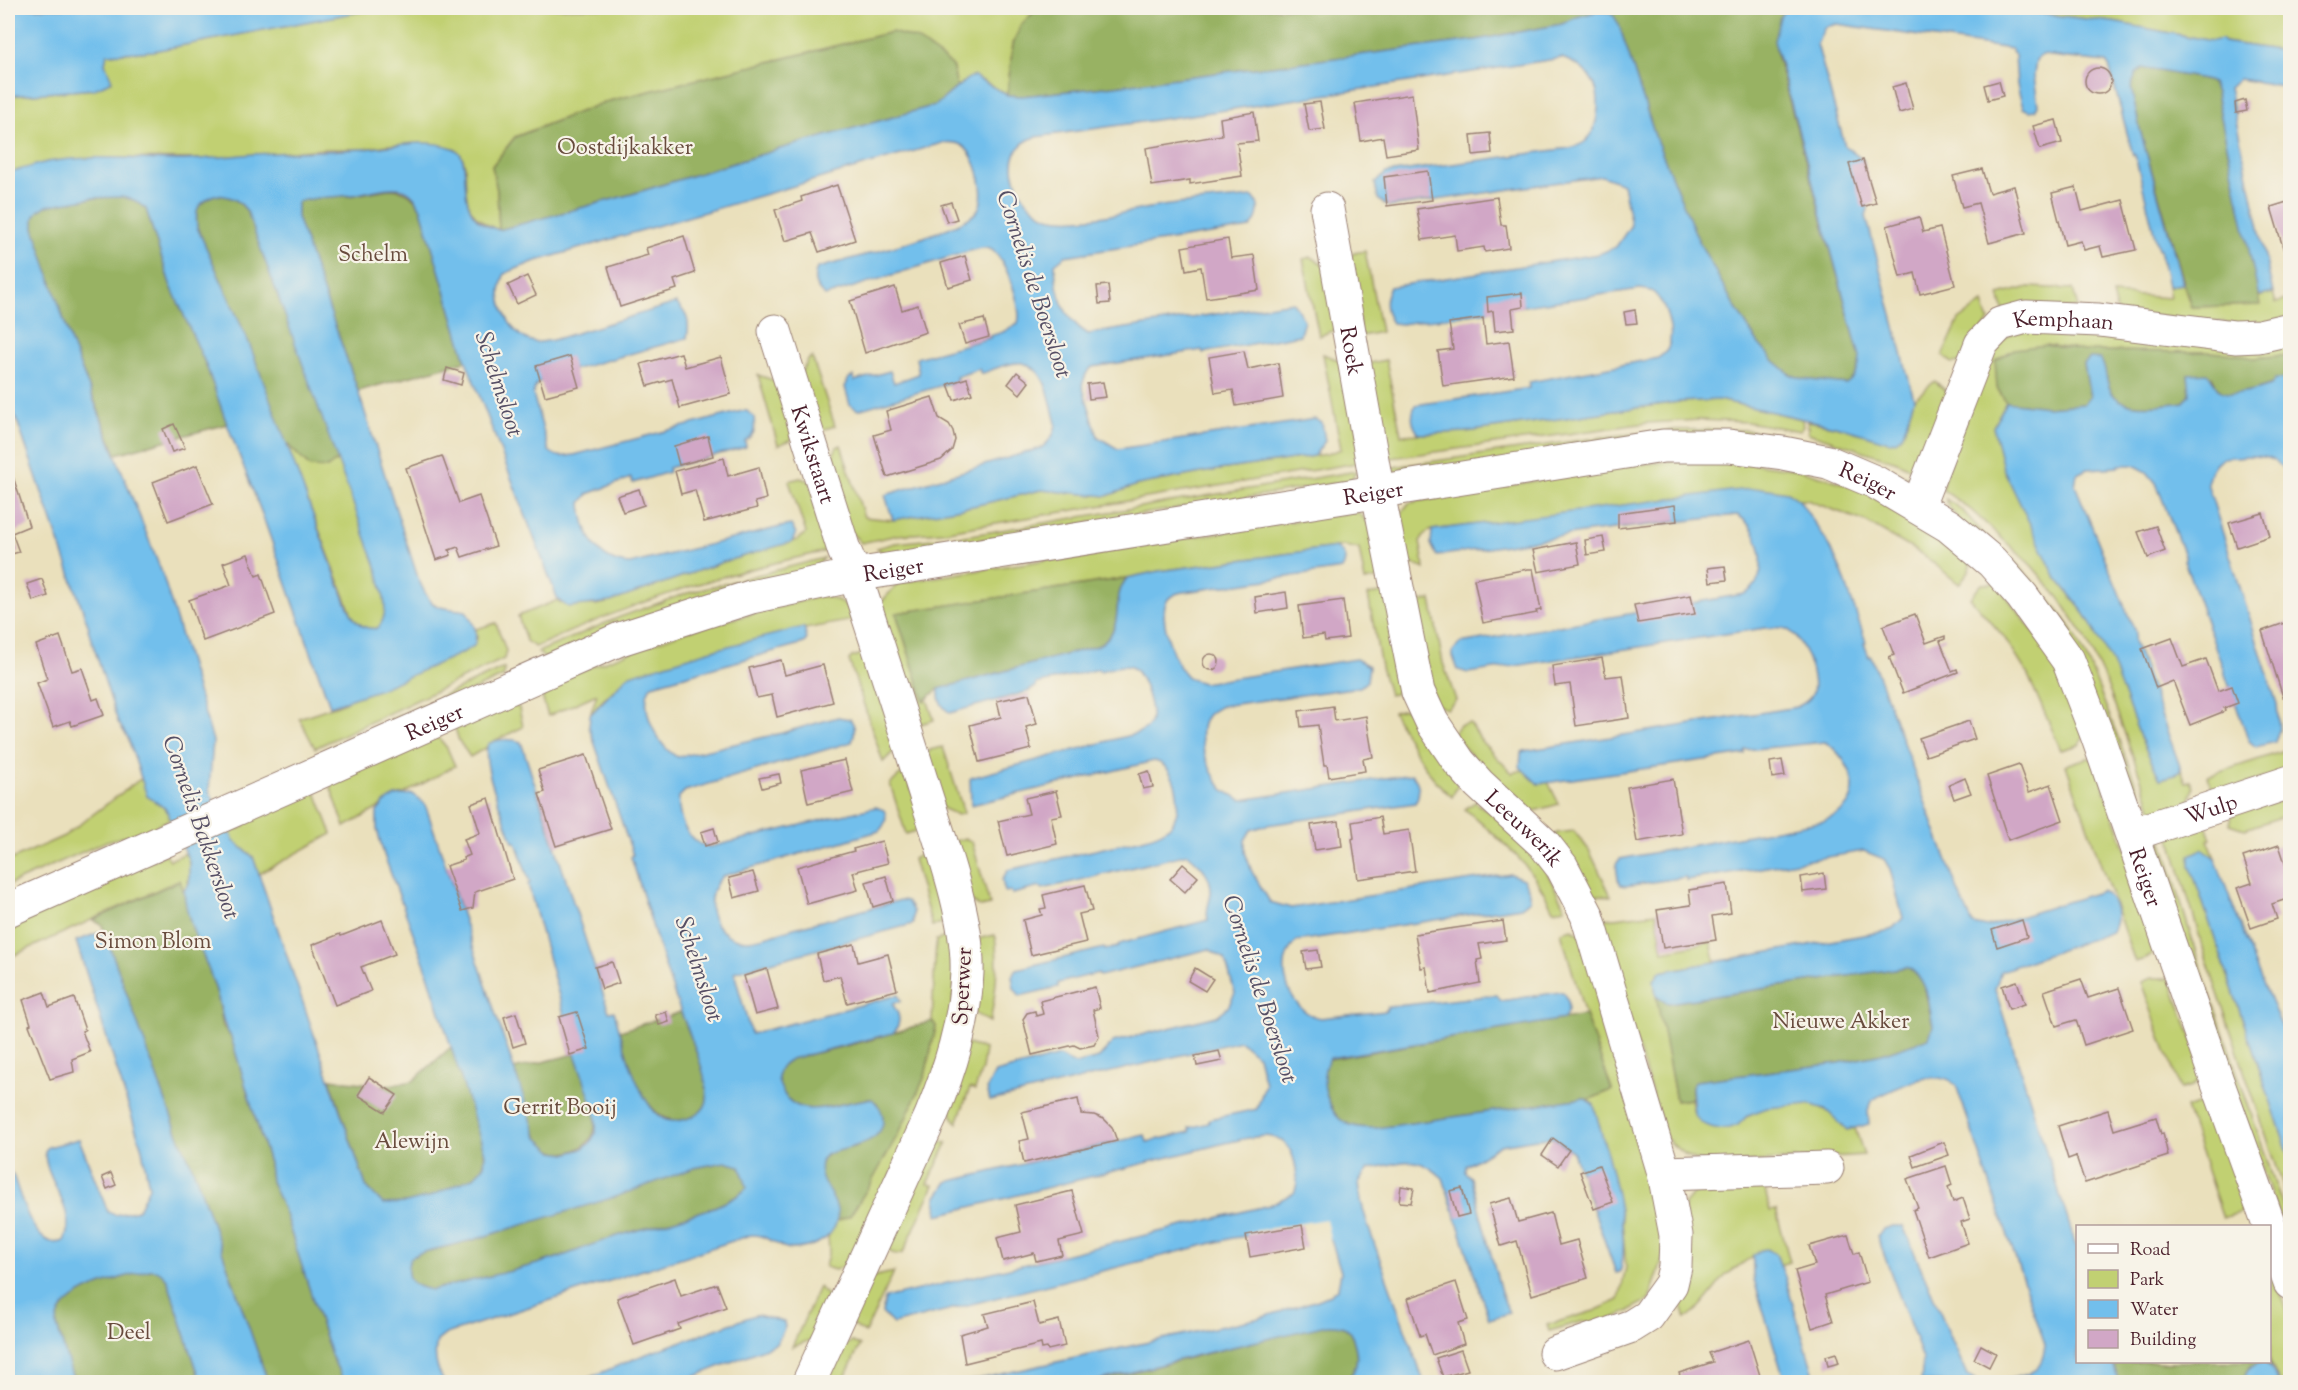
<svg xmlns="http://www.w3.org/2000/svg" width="2298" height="1390" viewBox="0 0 2298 1390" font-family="'Sorts Mill Goudy',serif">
<rect width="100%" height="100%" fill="#f7f3e8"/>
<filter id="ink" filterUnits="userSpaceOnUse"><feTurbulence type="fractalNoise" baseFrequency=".0167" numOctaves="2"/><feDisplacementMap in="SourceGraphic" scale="12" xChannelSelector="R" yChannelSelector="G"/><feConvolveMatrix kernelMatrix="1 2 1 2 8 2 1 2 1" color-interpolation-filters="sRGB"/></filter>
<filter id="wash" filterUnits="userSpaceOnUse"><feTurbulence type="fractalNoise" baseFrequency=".008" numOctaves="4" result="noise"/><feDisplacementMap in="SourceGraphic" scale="24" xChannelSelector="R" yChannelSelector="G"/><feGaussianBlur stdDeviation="1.35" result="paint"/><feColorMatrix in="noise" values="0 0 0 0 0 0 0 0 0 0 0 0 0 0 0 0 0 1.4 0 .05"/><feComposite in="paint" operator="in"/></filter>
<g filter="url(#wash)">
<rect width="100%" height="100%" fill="#eae0bc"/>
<g fill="#c1d072" stroke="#86784e" stroke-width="1.5">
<path d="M379 8H1038L1021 25 1013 44 1007 95C986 85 979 69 957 87L952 65 892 32 605 102 515 137 492 166 497 190 499 230C442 209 482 167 454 148L388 145 364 149H324L210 159 105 158 47 162 24 170 8 172V96L95 89 107 54 153 51Z"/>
<path d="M1993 8H2290V52L2224 42 2221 40 2212 41 2113 22Z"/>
<path d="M1365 251 1381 332 1361 336 1350 257 1354 253Z"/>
<path d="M1311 257 1326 266 1340 328 1319 336 1303 259Z"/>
<path d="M2183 284 2191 307 2260 305 2258 293 2261 296 2273 293 2276 303 2290 299V320L2265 326 2117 313 2112 294 2170 298 2168 286Z"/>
<path d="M2029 287 2073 289 2078 308 2004 313 1999 295Z"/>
<path d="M1983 303 1989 321 1961 362 1952 363 1943 355 1959 320Z"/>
<path d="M2024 327 2290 342V355L2253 358 2235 354 2209 352 2084 351 2045 345 1997 388 2006 402 1993 427 2055 576 2085 614 2112 661 2141 739 2160 779 2175 775 2181 769 2186 782 2190 781 2193 788 2189 802 2163 811 2152 809 2108 687 2085 637 2060 599 2031 565 1971 510 1943 490V482L1992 345Z"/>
<path d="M1323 354 1336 359 1347 366 1363 462 942 532 898 535 861 543 847 528 827 465 837 447 841 445 864 517 893 520 973 506 1041 490 1107 496 1137 485 1212 471 1327 454 1341 449Z"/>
<path d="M812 357 835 426 825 429 815 427 798 377 809 359Z"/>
<path d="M1386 360 1401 435 1466 432 1678 402 1719 400 1802 419 1803 426 1800 431 1747 422 1699 420 1647 423 1384 459 1365 364Z"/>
<path d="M758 375 776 381 794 432 791 440 778 445Z"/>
<path d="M1935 381 1950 395 1917 472 1897 462 1808 433V421L1839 427 1903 434 1914 399Z"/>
<path d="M1675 430C1704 430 1734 428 1763 432 1813 440 1861 458 1907 477L1900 478 1816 450 1397 472 1391 471 1387 468 1603 437Z"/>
<path d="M285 442 297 453 327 468 339 459C350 490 391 588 385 616 384 621 381 625 378 628 367 630 362 627 354 620Z"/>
<path d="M1712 458 1801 470 1862 489 1971 559 1969 571 1959 584 1925 556 1866 522 1807 500H1799L1787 492 1582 512 1432 530 1427 532 1420 542 1425 569 1403 560 1399 520 1401 513 1409 503 1619 466Z"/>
<path d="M1357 471 1350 481 885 555 877 548 895 543 972 535Z"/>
<path d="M800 478 810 481 827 551C722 573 633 602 535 647L526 641 518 616 558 600 560 603 596 605 610 602 720 563 797 540 806 533 789 481Z"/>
<path d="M1946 499 1962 510 1991 542 2012 559 2043 592 2071 627 2089 663 2144 805 2132 794 2104 717 1949 507Z"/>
<path d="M1352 512 1359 513 1371 526 1386 577 1365 581 1359 549 1344 546 1159 571 1127 578 896 613 924 701 927 699 934 720 920 724 878 606 898 583Z"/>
<path d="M824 558 814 570 544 658 538 652 620 617 684 594Z"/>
<path d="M1996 583 2046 648 2085 734 2079 745 2061 750 2027 673 2004 637 1970 598 1982 584Z"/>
<path d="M1389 592 1407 683 1395 694 1389 695 1381 667 1368 595Z"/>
<path d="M821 596C838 598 848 604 858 619L805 629 804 627 630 675 601 702 590 715 597 694 548 716 543 700 542 685 686 631Z"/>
<path d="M1431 600 1443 663 1456 700 1447 709 1435 705 1411 603Z"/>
<path d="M496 623 506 651 504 659 315 748 299 718 338 705 477 639 476 629Z"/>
<path d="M864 654 899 746 883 762 849 660 852 657Z"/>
<path d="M504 668V676L322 758 317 753Z"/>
<path d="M508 700 519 708 523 727 488 744 487 747 470 757 459 741 454 725Z"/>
<path d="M1405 709 1419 717 1461 778 1452 797C1425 774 1410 743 1393 712Z"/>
<path d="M1470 723 1482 742 1512 773 1523 770 1538 784 1548 782 1559 804 1527 813 1452 735 1460 725Z"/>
<path d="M435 733 447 748 455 766 404 794 395 796 382 806 345 827 331 788 335 778Z"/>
<path d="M943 747 964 813 958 815 942 808 926 758 930 750Z"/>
<path d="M2290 749V770L2214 794 2208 776Z"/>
<path d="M2087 758 2094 759 2160 948 2145 959 2135 962 2066 765Z"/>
<path d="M904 772 924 819 919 830 906 834 890 784Z"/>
<path d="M143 779 147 796 166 809 170 819 146 831 107 841 8 885V861L64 836 139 780Z"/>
<path d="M310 790 317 795 332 834 259 874 253 857 234 841 230 833 245 826 243 821Z"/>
<path d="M2287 800 2290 814 2245 829 2230 824 2233 811Z"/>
<path d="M1475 802 1532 843 1565 908 1553 910C1532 863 1502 842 1465 809Z"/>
<path d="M2200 822 2207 827 2211 839 2208 840 2215 858 2202 850 2190 865 2290 1158V1206L2205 955 2169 833Z"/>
<path d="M1574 831 1589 850 1611 896 1594 895 1555 835 1557 833Z"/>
<path d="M965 838 972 842 990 905 980 907 968 899 952 842Z"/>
<path d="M2162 839 2196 953 2290 1227V1249L2156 858 2158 847Z"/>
<path d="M928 850 952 914 942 923 932 926 913 859Z"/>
<path d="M186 853C191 864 191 879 184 890L179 880 8 958V926L166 854 170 860Z"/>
<path d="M1656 913 1663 951 1711 942 1715 962 1660 972 1654 981 1676 1101 1691 1099 1694 1114 1737 1125C1741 1122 1744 1118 1748 1116 1763 1105 1806 1100 1822 1108 1832 1112 1840 1123 1847 1130L1855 1128 1864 1155 1714 1164C1689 1160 1684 1156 1666 1138L1598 920Z"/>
<path d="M1572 929 1584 936 1669 1241 1649 1300 1597 1327 1584 1321 1549 1331 1547 1325 1594 1311 1619 1300 1626 1267 1622 1220 1594 1105 1588 1100 1612 1090 1585 1015 1561 932Z"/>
<path d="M995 935C999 966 996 992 990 1022L974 1013 977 939Z"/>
<path d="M946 937 958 941 950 1036 855 1261 835 1270 825 1267 829 1250 828 1237 837 1221 850 1216 902 1127 925 1076 936 1027 932 1021 936 940Z"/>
<path d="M2152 978H2170L2205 1076 2192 1086 2180 1089 2141 982Z"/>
<path d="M967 1044 985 1049 982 1069 975 1090 970 1088 957 1123C939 1106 961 1064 967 1044Z"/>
<path d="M2197 1104H2215L2251 1209 2223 1218 2186 1108Z"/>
<path d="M930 1139 947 1143 928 1184 934 1185 903 1253 896 1255 882 1247Z"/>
<path d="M1763 1181 1770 1211 1776 1210 1790 1262 1780 1265 1776 1254 1761 1250 1725 1276 1701 1306 1686 1319 1678 1293 1685 1204 1698 1188Z"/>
<path d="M2270 1260 2290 1320V1382H2279L2270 1361Z"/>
<path d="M894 1272 865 1333 848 1322 867 1278Z"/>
<path d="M819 1287 836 1305 821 1336 792 1347Z"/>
<path d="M852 1342 860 1345 843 1382H820L838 1344 845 1345Z"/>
</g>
<g fill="#98b264" stroke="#716848" stroke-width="1.5">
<path d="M1038 8H1787C1776 23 1774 38 1777 56L1860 357C1859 369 1857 376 1846 384L1802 379 1790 374 1773 360 1758 343 1735 307 1699 242 1656 139 1619 25 1595 12 1577 17 1562 24 1476 40 1115 86 1022 96 1007 95 1013 44 1021 25Z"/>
<path d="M892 32 916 39 952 65 957 87 936 105 783 148 632 194 499 230 497 190 492 166 515 137 605 102Z"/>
<path d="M2142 68 2204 79 2212 83 2216 93 2261 305 2191 307 2140 130 2131 87 2136 74Z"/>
<path d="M388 189C406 189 413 194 421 209L466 361 358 391 297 217V202L313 197 349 196Z"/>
<path d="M214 195C230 196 237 198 247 211L339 459 327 468 310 467 285 442 249 343 197 227C195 206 197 206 214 195Z"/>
<path d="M122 197 134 200 146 209 170 284 206 365 227 424 116 454 72 345 34 228C34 222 33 215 38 210 50 199 105 197 122 197Z"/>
<path d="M2045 345 2084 351 2209 352 2235 354 2253 358 2290 355V379C2275 380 2236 403 2220 390 2216 387 2215 382 2212 377L2188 374 2190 394 2184 402C2164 404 2120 414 2110 389 2106 380 2106 370 2102 362L2084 364 2090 397 2084 404 2047 407 2006 402 1997 388 1995 361 2014 349Z"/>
<path d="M1127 578C1108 602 1129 628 1097 646L939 689 924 701 896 613Z"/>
<path d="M180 880 218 997 223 1026 231 1037 269 1163 271 1181 284 1211 331 1355 344 1382H268L194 1171 178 1135 104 931 102 925 93 920Z"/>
<path d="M1907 967 1918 974 1923 981 1933 1026 1929 1038 1882 1054 1839 1063 1696 1081 1692 1087 1691 1099 1676 1101 1656 995 1669 1003Z"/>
<path d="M681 1012C690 1037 707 1070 707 1096 708 1105 701 1114 692 1117 646 1137 629 1063 620 1031Z"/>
<path d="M1585 1015 1612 1090 1588 1100 1584 1098 1377 1128C1366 1128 1354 1128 1344 1122 1331 1115 1319 1080 1324 1066 1325 1064 1329 1060 1330 1059Z"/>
<path d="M932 1021 936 1026 925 1076 902 1127 871 1183 850 1216 837 1221C841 1200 821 1189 820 1170 819 1148 845 1151 859 1145 868 1140 877 1125 883 1117L877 1103 871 1099C844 1099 803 1124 784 1094 781 1089 778 1083 778 1077 778 1067 784 1063 791 1059L870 1040Z"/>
<path d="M452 1046 483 1145C485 1154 486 1165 480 1172 470 1183 422 1201 406 1203 399 1204 391 1204 383 1204L366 1186 330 1079 387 1086 413 1081Z"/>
<path d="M575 1054C586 1086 618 1139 570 1152 557 1156 546 1149 539 1139 529 1124 520 1087 514 1069Z"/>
<path d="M725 1162 740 1166 747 1187C733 1209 640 1228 611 1238 590 1245 569 1255 547 1261 509 1273 470 1280 432 1290 412 1287 403 1279 410 1258L420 1253 473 1240 694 1168Z"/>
<path d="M156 1269 161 1271 167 1279 201 1382H74L57 1326C55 1291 123 1278 149 1270Z"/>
<path d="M1321 1325C1328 1325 1338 1323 1344 1327 1355 1334 1360 1359 1354 1370 1351 1376 1345 1380 1340 1382H1093Z"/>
<path d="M2270 1361 2271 1368 2267 1363 2250 1367 2245 1375 2244 1382H2118L2114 1365 2122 1362Z"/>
</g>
<g fill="#72bfec" stroke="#5e6f8c" stroke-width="1.5" fill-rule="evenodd">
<path d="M8 8H379L153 51 107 54 105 63 112 81 95 89 8 96Z"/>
<path d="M1787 8H1993L2113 22 2212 41 2221 39 2224 42 2290 52V87L2239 79 2229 88 2273 293 2261 296 2258 293 2216 93 2212 83 2204 79 2142 68 2136 74 2131 87 2140 130 2183 284 2168 286 2160 249H2158L2135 155H2133L2109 66 2106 62 2042 55 2036 60 2034 75 2038 105 2035 110 2029 111 2023 108 2017 85 2015 55 2011 49 1837 24 1825 27 1817 44 1845 146 1864 161 1868 209 1866 216 1914 399 1903 434 1896 441 1889 442 1839 427 1719 400 1678 402 1466 432 1419 434C1411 424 1411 416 1415 405L1530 388 1529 382 1658 358C1662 355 1667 352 1668 348 1675 333 1666 304 1654 293 1650 290 1645 290 1640 289L1401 324 1392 323C1384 311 1383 299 1390 287L1599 254 1616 247 1631 225 1623 184 1602 176 1389 207 1378 199 1375 183 1386 173 1570 148C1577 146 1582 145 1587 140 1599 126 1602 95 1592 80 1584 68 1575 63 1562 58L1233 109 1036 137C992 149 1019 211 1052 218 1080 224 1133 210 1162 206 1192 202 1223 200 1253 197 1262 206 1258 219 1250 228L1065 256 1055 264C1056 293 1062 318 1088 334L1293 302 1304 320 1300 335 1203 353 1202 350 1092 367 1086 374 1082 385 1098 437 1118 449 1315 419 1322 423 1325 441 1314 456 1212 471 1137 485 1107 496 1041 490 973 506 893 520 885 495 1041 448C1050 441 1055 435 1056 423 1050 403 1048 369 1023 363 1011 361 992 370 981 374L979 369 956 377 957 381 858 410 850 405 845 387 849 378 853 376 854 381 890 371 894 383 919 374 916 358 990 338V336L1003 332 1018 323C1023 308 1005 255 990 249 982 246 974 250 966 252L825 296C815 288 812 280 817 268 846 260 963 231 977 211 986 199 980 174 974 161 967 145 959 141 942 143L533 262 504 274C503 280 500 287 500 293 501 312 514 338 534 342 540 343 547 341 553 340L676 303C688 314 690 322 687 338L544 378 536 385 533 394 549 451C558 458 563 457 574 455L742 411H747L754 417C755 430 756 434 745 441L746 447 668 468 669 472 633 483 631 478 588 494 581 503C583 532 597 563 630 564L785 526 791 525 796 533 792 542 720 563 610 602 568 607 558 600 466 361 421 209C417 201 413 192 403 189 388 185 367 193 352 195 333 198 316 196 297 202V217L358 391 418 578C432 610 432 606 466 611 473 623 479 632 474 646L462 653 378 690 330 706 262 514 227 424 206 365 170 284 146 209 134 200 122 197 92 198 46 206 38 211 34 218V228L72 345 162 573 213 741 209 790 234 841 253 857 366 1186 383 1204 406 1203 429 1197 474 1177 484 1166 485 1154 425 965 384 855 377 829V812L384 803 395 796 413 794 425 804 537 1137 554 1152 566 1154 582 1149 590 1143 596 1132V1121L595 1112 575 1054 528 884 530 883 516 842H513C506 820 480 765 488 744 497 739 511 738 521 742L609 1012 614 1011C622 1039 638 1103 662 1118 670 1123 680 1121 689 1118 699 1115 708 1107 707 1096 707 1070 684 1023 675 996 659 951 646 903 631 857L633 855 589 727 590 715 626 678 630 675 709 651 804 627 807 639 804 643 652 685C636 703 658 749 678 757L782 733 838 717 850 719C856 726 855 733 852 742L685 791 679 797C677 817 687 844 710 847L876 807 884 810C888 818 885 825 879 831L723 876C698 899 713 942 749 940 763 939 780 932 794 928 829 919 865 910 901 900L907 901 913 911V924L734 972 751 1034 898 995 901 1001 892 1004C900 1013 902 1024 893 1033L791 1059C784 1063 778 1067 778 1077 778 1083 781 1089 784 1094 803 1124 844 1099 872 1099 878 1104 883 1110 883 1119 885 1144 844 1148 827 1154L822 1159C812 1184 849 1202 834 1228 829 1237 823 1241 813 1245 776 1258 776 1234 751 1235L446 1334 437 1341C433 1357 437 1369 444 1382H344L331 1355 284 1211 271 1181 269 1163 231 1037C222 1024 222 1012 218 998 209 962 186 927 184 890L189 883V861L166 809 147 796 128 738 118 722 88 629 89 628 8 395V172C22 170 34 165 47 162 90 154 136 160 180 160 204 160 228 156 253 154 289 152 326 151 362 149 391 147 424 137 453 148 476 157 453 203 482 223 487 226 494 228 499 230L632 194 783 148 936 105 967 79 974 76 1007 95 1022 96 1115 86 1476 40 1562 24 1577 17 1595 12H1607L1614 16 1619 25 1656 139 1699 242 1735 307 1758 343 1773 360 1790 374 1802 379 1846 384C1857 376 1859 369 1860 357L1774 41 1780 16ZM214 195C230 196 237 198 247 211L378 572C382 591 391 612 378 628 352 633 346 600 338 582L249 343 197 227C195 207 197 205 214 195ZM725 1162 740 1166 747 1187C733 1209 640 1228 611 1238 590 1245 569 1255 547 1261 509 1273 470 1280 432 1290 412 1287 403 1279 410 1258L420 1253 473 1240 615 1197 694 1168Z"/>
<path d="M2090 358 2100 359 2102 362C2106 370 2106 380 2110 389 2120 414 2164 404 2184 402L2190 394 2188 374 2207 373C2213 378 2213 383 2218 389 2228 399 2259 389 2271 385L2275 379H2290V482C2282 456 2259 454 2236 457 2232 457 2225 457 2221 459 2212 464 2210 474 2207 483L2277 704 2279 730 2275 742 2256 747 2249 741 2184 560 2185 558 2156 483 2147 472 2134 465H2119V467L2087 469 2077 474 2075 485 2135 632 2134 641 2181 769 2175 775 2160 779 2141 739 2111 661 2085 614 2055 576 2003 468 1993 427 2006 402 2047 407 2084 404 2090 397 2084 364Z"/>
<path d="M1763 488 1787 492 1799 500 1830 546 1843 575 1866 642 1864 643 1869 657 1871 656 1960 896 1973 924 1987 927 2102 891C2118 902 2119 916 2112 932L2001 971 1995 989 2077 1249 2078 1362H2109L2110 1365H2114L2118 1382H1993C2021 1376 2043 1378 2045 1344L1956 1085C1931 1066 1898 1088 1873 1099L1868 1111 1869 1124 1847 1130 1825 1109 1809 1104 1767 1108 1748 1115 1738 1125 1730 1128 1719 1129 1711 1127 1701 1123 1694 1114 1692 1087 1696 1081 1839 1063 1882 1054 1929 1038 1933 1026C1928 1003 1929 979 1907 967L1668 1003 1656 995 1654 981 1660 972 1891 930 1903 918 1890 869 1884 859 1864 851 1686 880V877L1625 886 1621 885 1618 879 1616 864 1620 859 1824 821C1832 817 1839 814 1845 808 1864 787 1845 754 1825 742L1745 750V754L1538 784 1520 767 1521 753 1524 751 1797 707C1803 704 1809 700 1812 695 1819 680 1803 637 1788 630 1781 626 1772 628 1765 628L1468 673 1458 670 1453 656V651L1460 643 1744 594C1773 582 1762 527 1737 515L1588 532 1437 556 1431 544 1432 530 1730 491Z"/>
<path d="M1336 547C1344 552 1348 560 1342 569L1178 593C1174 595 1169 596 1167 601 1157 615 1175 669 1189 678 1193 681 1199 681 1203 683L1356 659 1369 666 1367 681 1360 687 1221 706C1216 709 1209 712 1206 717 1194 737 1209 771 1222 788 1227 793 1236 797 1242 800L1412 774C1420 784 1421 793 1415 803L1267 825 1251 830 1245 840V852L1252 872 1270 902 1291 908 1511 874 1523 879 1530 892V900L1521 907 1297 941C1271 963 1290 1013 1320 1018L1386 1011 1387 1007 1497 995 1501 1001 1560 992H1563C1571 1000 1569 1010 1564 1019L1330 1058C1317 1074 1327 1113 1344 1122 1354 1128 1366 1128 1377 1128L1584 1098 1594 1105C1605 1149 1633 1230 1620 1272L1616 1273 1573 1152 1554 1138 1537 1139 1500 1145 1466 1166 1465 1172 1471 1178 1501 1292 1509 1313 1489 1319 1443 1178C1415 1152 1404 1163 1369 1169L1359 1182 1361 1201 1368 1226 1424 1382H1340C1345 1380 1352 1376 1354 1370 1360 1359 1355 1336 1346 1328 1340 1324 1333 1325 1327 1325L1194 1356 1093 1382H965L1260 1318 1318 1300 1330 1295 1338 1288 1341 1272 1332 1242 1327 1235 1316 1226 1233 1238 893 1324 882 1313 885 1298 1270 1205 1294 1193C1299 1183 1297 1171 1294 1160 1284 1123 1248 1139 1221 1144L938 1215 936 1198 947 1182 1145 1135 1147 1142 1190 1132 1189 1128 1209 1123V1119L1257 1109 1265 1084 1258 1056 1240 1041 990 1101 987 1088 995 1073 1059 1056 1075 1064 1099 1058 1113 1042 1217 1016 1228 1007 1235 993 1225 959 1209 949 1100 976 1098 973 1058 983V987L1020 996 1014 988 1012 976 1017 969 1104 948 1105 950 1118 947 1119 944 1208 920C1205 907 1210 905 1211 893 1212 875 1200 864 1188 854L1043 889 1040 887 1012 894 1011 891 1005 892 1002 880 1008 870 1139 840C1149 837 1162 834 1170 826 1185 811 1177 764 1154 761L971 805 970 778 1138 733C1142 730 1147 729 1149 725 1156 714 1143 674 1133 668 1124 663 1109 669 1100 671L1099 669 1036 684V687L1030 689V691L950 713C941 706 938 700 939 689L1097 646C1129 628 1108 602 1127 578L1159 571Z"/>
<path d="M2202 849 2215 858 2255 965 2290 1046V1158L2190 865V855Z"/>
<path d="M104 931 178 1135 194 1171 268 1382H201L167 1279C161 1272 159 1269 149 1270 123 1278 55 1291 57 1326L74 1382H10L8 1372V1175L10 1172 13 1175C21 1196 34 1253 64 1241 79 1210 44 1181 45 1151L48 1147 79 1139 108 1212 115 1215 138 1210 149 1187 142 1149 76 941Z"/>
<path d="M1893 1226H1903L1967 1375 1980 1382H1921L1923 1359 1877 1236 1884 1229Z"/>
<path d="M1766 1249 1776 1254 1785 1277 1816 1382H1785L1757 1290 1753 1275V1255L1761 1250Z"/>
<path d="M755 1315H758L784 1322 785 1327 776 1344 681 1382H579L641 1356Z"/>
<path d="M2264 1362 2271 1368 2279 1382H2244C2245 1370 2252 1364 2264 1362Z"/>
</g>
<path fill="#eae0bc" d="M1326 1219 1334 1257 1329 1243 1315 1229 1292 1230 1248 1239 1247 1232Z"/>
<g id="blocks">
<g fill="#d1a7c6">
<circle cx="2098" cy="81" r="13"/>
<path d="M1999 81 2003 96 1988 100 1984 85Z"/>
<path d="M1906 83 1913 109 1899 113 1892 87Z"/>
<path d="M1412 94 1419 150 1386 155 1383 137 1361 141 1355 103Z"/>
<path d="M2245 100 2247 111 2236 113 2235 103Z"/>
<path d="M1320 102 1325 129 1309 131 1304 104Z"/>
<path d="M1254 112 1258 141 1237 143 1242 176 1190 184V180L1152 186 1146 148 1222 135 1220 118Z"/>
<path d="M2056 120 2062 143 2040 149 2033 126Z"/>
<path d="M1490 133 1492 153 1473 155 1471 135Z"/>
<path d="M1863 160 1876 203 1862 207 1849 164Z"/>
<path d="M1982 169 1989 193 2014 186 2026 233 1989 243 1978 203 1962 207 1953 176Z"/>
<path d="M1428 171 1432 200 1387 206 1384 177Z"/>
<path d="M837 185 855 240 819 252 812 233 785 241 775 210 802 201 801 197Z"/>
<path d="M2076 187 2082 211 2123 200 2136 250 2103 257 2100 246 2084 250 2081 241 2065 245 2052 193Z"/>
<path d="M1497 197 1501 225H1506L1509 248 1485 252 1484 247 1457 251 1455 235 1422 240 1417 209Z"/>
<path d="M951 202 957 219 947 222 941 205Z"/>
<path d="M2287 202H2290V260L2287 261 2271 207Z"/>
<path d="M1919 217 1923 232 1940 228 1955 285 1920 294 1915 273 1900 277 1887 226Z"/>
<path d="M684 236 695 273 674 280 677 289 620 307 608 267 648 255 646 248Z"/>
<path d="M1228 239 1231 258 1254 255 1259 290 1206 298 1201 267 1186 270 1182 247Z"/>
<path d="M965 256 972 280 948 287 941 263Z"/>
<path d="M527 276 536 295 517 304 508 285Z"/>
<path d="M1108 285 1110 303 1099 304 1097 286Z"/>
<path d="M895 287 902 310 918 305 926 332 865 353 850 301Z"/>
<path d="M1522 293 1523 307 1512 309 1514 329 1495 331 1493 311 1488 312 1487 297Z"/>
<path d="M1635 310 1637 323 1626 324 1624 312Z"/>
<path d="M1483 318 1486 344 1509 341 1514 376 1443 386 1438 351 1453 349 1449 323Z"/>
<path d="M984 319 989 337 965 344 959 325Z"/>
<path d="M1244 351 1248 369 1278 363 1283 398 1236 406 1233 390 1215 393 1209 357Z"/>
<path d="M681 353 685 367 721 357 731 394 680 408 672 379 648 386 641 364Z"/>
<path d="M570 356 579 387 545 396 536 366Z"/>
<path d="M447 368 464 373 461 385 444 380Z"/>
<path d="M1017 372 1029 382 1020 394 1008 384Z"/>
<path d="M967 378 972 394 954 400 948 384Z"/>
<path d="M1103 382 1106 397 1089 399 1087 384Z"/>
<path d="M932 397 939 418 949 424 953 431 955 440 952 450 941 460 887 477 874 435 891 430 886 411Z"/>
<path d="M174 424 185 448 172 452 163 429Z"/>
<path d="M708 436 713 456 679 465 674 446Z"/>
<path d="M442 456 459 503 479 496 496 546 462 557 458 547 449 550 451 555 436 560 406 468Z"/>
<path d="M724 458 728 476 759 467 766 499 755 502 757 508 704 522 695 490 681 494 675 471Z"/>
<path d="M8 461 29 526 12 533 19 552 8 555Z"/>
<path d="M197 465 213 504 168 521 153 482Z"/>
<path d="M639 489 644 505 623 512 617 496Z"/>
<path d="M1675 505 1677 521 1618 528V513Z"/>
<path d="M2263 513 2270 536 2237 547 2229 523Z"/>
<path d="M2156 526 2165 551 2148 558 2138 532Z"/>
<path d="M1603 537 1606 552 1587 555 1585 540Z"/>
<path d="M1576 542 1580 564 1538 572 1533 550Z"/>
<path d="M248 554 256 576 261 574 275 614 203 641 189 600 231 585 223 563Z"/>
<path d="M1725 566 1727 580 1710 582 1708 568Z"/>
<path d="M1528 569H1533L1541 610 1536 611 1537 613 1483 623 1474 579Z"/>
<path d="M42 579 48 596 33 601 27 584Z"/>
<path d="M1286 592 1288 608 1257 613 1255 597Z"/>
<path d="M1691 595 1695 614 1638 623 1634 605Z"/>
<path d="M1343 600 1348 638 1325 641 1324 635 1303 638 1299 606Z"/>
<path d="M1915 614 1926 643 1945 636V639L1940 641 1952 671 1957 669 1958 672 1903 693 1889 657 1894 655 1883 626Z"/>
<path d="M2290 621V695L2283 697 2262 631Z"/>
<path d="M60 636 72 671 82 668 93 700 98 698 104 715 72 726 70 721 53 727 37 683 47 679 36 645Z"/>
<path d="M2172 638 2183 667 2206 659 2218 691 2232 686 2238 703 2224 708 2225 711 2190 725 2173 681 2156 688 2142 649Z"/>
<circle cx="1211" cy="662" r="8"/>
<path d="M1602 658 1606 677 1623 675 1629 718 1576 726 1570 684 1555 686 1552 666Z"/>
<path d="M781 660 785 675 823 665 833 702 777 717 772 695 757 698 749 668Z"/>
<path d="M1029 694 1037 724 1026 727 1031 749 979 762 970 725 1001 717 997 701Z"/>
<path d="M1333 706 1335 721 1366 716 1373 757 1363 759 1365 771 1329 777 1327 765H1324L1318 725 1301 727 1299 711Z"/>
<path d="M1969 721 1975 739 1926 756 1919 738Z"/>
<path d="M586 755 611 829 556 846 539 794 545 792 538 770Z"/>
<path d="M845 760 853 792 808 803 801 770Z"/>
<path d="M1782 760 1785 776 1772 778 1770 762Z"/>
<path d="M2019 765 2029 792 2051 784 2063 820 2008 840 1987 776Z"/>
<path d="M1149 771 1153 787 1143 789 1139 774Z"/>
<path d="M779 774 781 783 762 788 759 778Z"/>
<path d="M1965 778 1971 793 1954 799 1949 785Z"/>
<path d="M1673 779 1682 834 1637 842 1627 787Z"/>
<path d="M1056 791 1062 815 1051 817 1057 844 1007 856 998 821 1029 814 1025 798Z"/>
<path d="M489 798 513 879 475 892 473 908 462 911 446 866 464 860 463 858 470 855 464 839 480 833 471 804Z"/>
<path d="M1380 817 1383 834 1409 830 1415 871 1358 879 1352 839 1354 838 1352 822Z"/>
<path d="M1339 821 1342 846 1315 850 1311 825Z"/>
<path d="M714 828 718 842 705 846 701 832Z"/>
<path d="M882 841 888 863 853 872 858 890 807 904 797 867 854 851 853 849Z"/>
<path d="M2279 845 2290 878V898L2272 904 2277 919 2251 928 2237 888 2252 883 2243 857Z"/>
<path d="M1183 864 1198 877 1185 892 1170 879Z"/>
<path d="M753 872 759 891 734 898 729 878Z"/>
<path d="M1824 873 1826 889 1803 892 1801 877Z"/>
<path d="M886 876 893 901 873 907 866 882Z"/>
<path d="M1727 884 1731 913 1712 916 1716 940 1663 948 1657 910 1691 905 1689 890Z"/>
<path d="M1085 885 1092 911 1079 914 1086 942 1031 955 1023 920 1042 915 1040 909 1046 908 1043 895Z"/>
<path d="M382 920 395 954 361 967 371 991 335 1005 312 945 340 934 341 936Z"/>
<path d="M2022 920 2027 937 1997 947 1992 930Z"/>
<path d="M1503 921 1506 940 1479 944 1482 959 1477 960 1480 983 1430 993 1426 967 1421 968 1415 934Z"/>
<path d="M854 944 858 962 888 954 897 990 847 1003 840 976 823 980 817 954Z"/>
<path d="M1318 950 1321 967 1306 969 1303 952Z"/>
<path d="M612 962 619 983 602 989 595 967Z"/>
<path d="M1195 968 1213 979 1205 991 1188 981Z"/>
<path d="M767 969 778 1009 755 1015 744 976Z"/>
<path d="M2081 979 2088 998 2119 988 2133 1029 2084 1045 2076 1020 2056 1026 2044 991Z"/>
<path d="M2017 981 2025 1004 2009 1009 2002 986Z"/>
<path d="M1095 987 1100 1008 1093 1010 1099 1036 1094 1045 1080 1048 1074 1045 1032 1055 1023 1019 1027 1013 1035 1011 1036 1016 1043 1014 1040 1001Z"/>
<path d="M44 992 49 1007 74 998 85 1030 82 1031 90 1052 72 1059 74 1072 50 1079 29 1025 31 1024 23 1000Z"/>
<path d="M577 1012 589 1049 570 1055 559 1017Z"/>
<path d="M666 1012 669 1022 659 1025 655 1015Z"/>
<path d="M516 1013 525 1043 513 1047 504 1017Z"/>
<path d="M1219 1051 1222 1061 1197 1066 1195 1056Z"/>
<path d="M369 1077 397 1095 385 1112 358 1095Z"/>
<path d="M1078 1099 1081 1114 1094 1115 1104 1119 1112 1127 1117 1141 1024 1163 1019 1141 1029 1139 1022 1112Z"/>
<path d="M2108 1110 2114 1130 2156 1117 2161 1134 2163 1133 2168 1156 2085 1183 2076 1156 2068 1159 2058 1126Z"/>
<path d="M1553 1138 1569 1150 1558 1166 1542 1155Z"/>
<path d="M1944 1142 1949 1155 1915 1167 1911 1155Z"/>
<path d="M1599 1165 1613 1202 1594 1209 1580 1172Z"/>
<path d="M1946 1166 1952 1185 1948 1187 1953 1202 1963 1198 1970 1219 1961 1222 1968 1243 1929 1257 1913 1210 1918 1208 1907 1179Z"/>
<path d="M111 1173 116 1185 107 1189 102 1177Z"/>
<path d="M1401 1186 1414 1188 1411 1203 1399 1202Z"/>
<path d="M1462 1188 1469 1214 1457 1217 1450 1191Z"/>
<path d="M1072 1191 1084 1235 1059 1241 1062 1255 1036 1261 1034 1253 1003 1261 997 1238 1021 1232 1015 1205Z"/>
<path d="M1511 1198 1518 1222 1551 1213 1559 1245 1577 1240 1588 1278 1532 1295 1517 1241 1501 1246 1489 1204Z"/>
<path d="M1302 1225 1306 1247 1250 1257 1246 1235Z"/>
<path d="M1848 1235 1854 1254 1859 1252 1868 1282 1825 1295 1833 1321 1812 1328 1795 1271 1815 1265 1809 1246Z"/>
<path d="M675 1278 681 1296 717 1284 726 1307 678 1324 680 1329 634 1345 617 1298Z"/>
<path d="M1456 1282 1468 1320 1458 1323 1464 1344 1432 1355 1425 1334 1420 1336 1408 1298Z"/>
<path d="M1033 1302 1039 1325 1059 1320 1065 1346 1048 1350 1047 1348 1042 1349 1041 1344 965 1363 960 1334 988 1326 984 1314Z"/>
<path d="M1749 1340 1762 1382H1682L1679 1373 1713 1362 1709 1353Z"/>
<path d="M1981 1345 1996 1353 1989 1367 1974 1359Z"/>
<path d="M1461 1350 1468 1370 1443 1377 1436 1358Z"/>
<path d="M1836 1353 1839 1363 1828 1366 1826 1356Z"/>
</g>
</g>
</g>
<g filter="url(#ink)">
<use href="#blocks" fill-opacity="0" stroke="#9a8074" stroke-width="1.5"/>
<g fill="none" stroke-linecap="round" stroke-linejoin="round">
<defs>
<g id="minor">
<path id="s1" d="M1327 209 1378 493 1418 692 1432 722 1459 762 1479 784 1544 844 1562 867 1587 915 1664 1173 1676 1235 1675 1267 1671 1284 1648 1316 1632 1326 1555 1353"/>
<path id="s2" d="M775 331 844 550 855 575C879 649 903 722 926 796 942 846 969 920 967 972 965 1023 950 1069 931 1116L809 1382"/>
<path id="s3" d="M1918 506 1981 344 2000 324 2026 317 2099 320 2235 337 2259 336 2290 329"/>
<path id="s4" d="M2133 834 2290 782"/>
<path id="s5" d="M8 910 620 639 751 597 855 575 1663 446H1729L1783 453 1828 462 1875 482 1949 526 1992 562 2022 596 2068 660 2097 735 2217 1081 2290 1283"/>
<path d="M1664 1173 1827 1168"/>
</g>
</defs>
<use href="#minor" stroke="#9a8074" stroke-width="35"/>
<use href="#minor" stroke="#fff" stroke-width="33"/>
</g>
</g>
<g text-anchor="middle" stroke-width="4.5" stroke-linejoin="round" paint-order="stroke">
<g font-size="22" fill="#684b3d" stroke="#f7f3e8">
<text x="625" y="154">Oostdijkakker</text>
<text x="373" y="261">Schelm</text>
<text x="153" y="948">Simon Blom</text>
<text x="1841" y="1028">Nieuwe Akker</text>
<text x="560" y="1114">Gerrit Booij</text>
<text x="412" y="1148">Alewijn</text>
<text x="129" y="1339">Deel</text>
</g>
<g font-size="22" fill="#4a1f2b" stroke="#f7f3e8">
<text dy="8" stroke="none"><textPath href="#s3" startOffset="266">Kemphaan</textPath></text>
<text dy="8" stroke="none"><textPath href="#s1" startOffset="144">Roek</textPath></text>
<text dy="8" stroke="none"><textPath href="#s2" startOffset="129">Kwikstaart</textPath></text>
<text dy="8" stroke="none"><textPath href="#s5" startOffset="1942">Reiger</textPath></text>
<text dy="8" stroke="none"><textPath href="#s5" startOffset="1438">Reiger</textPath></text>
<text dy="8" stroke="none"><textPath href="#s5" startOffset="952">Reiger</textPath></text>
<text dy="8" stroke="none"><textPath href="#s5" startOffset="466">Reiger</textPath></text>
<text dy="8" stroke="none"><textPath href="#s4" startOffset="82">Wulp</textPath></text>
<text dy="8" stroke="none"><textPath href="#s1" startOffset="666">Leeuwerik</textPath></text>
<text dy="8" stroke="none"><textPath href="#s5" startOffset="2446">Reiger</textPath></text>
<text transform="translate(961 986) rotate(-87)" y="8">Sperwer</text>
</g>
<g font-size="24" font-style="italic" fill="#564f65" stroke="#f7f3e8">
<text transform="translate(1035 284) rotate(72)" y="8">Cornelis de Boersloot</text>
<text transform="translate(500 384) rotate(72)" y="8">Schelmsloot</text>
<text transform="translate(202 827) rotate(71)" y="8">Cornelis Bakkersloot</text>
<text transform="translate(700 969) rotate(72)" y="8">Schelmsloot</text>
<text transform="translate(1261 989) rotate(72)" y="8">Cornelis de Boersloot</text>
</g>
</g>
<rect width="2298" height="1390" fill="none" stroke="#f7f3e8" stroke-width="30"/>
<rect x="2076" y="1225" width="195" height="138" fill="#f7f3e8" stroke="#b29e9c" stroke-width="1.5"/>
<rect x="2088" y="1244" width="30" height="9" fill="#ffffff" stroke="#b29e9c" stroke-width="1.5"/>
<text x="2130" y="1255" font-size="18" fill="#4a1f2b">Road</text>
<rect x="2088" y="1270" width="30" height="18" fill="#c1d072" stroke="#b29e9c" stroke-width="1.5"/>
<text x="2130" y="1285" font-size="18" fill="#4a1f2b">Park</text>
<rect x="2088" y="1300" width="30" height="18" fill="#72bfec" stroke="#b29e9c" stroke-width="1.5"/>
<text x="2130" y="1315" font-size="18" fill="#4a1f2b">Water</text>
<rect x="2088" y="1330" width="30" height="18" fill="#d1a7c6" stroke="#b29e9c" stroke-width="1.5"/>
<text x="2130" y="1345" font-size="18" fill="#4a1f2b">Building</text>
</svg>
